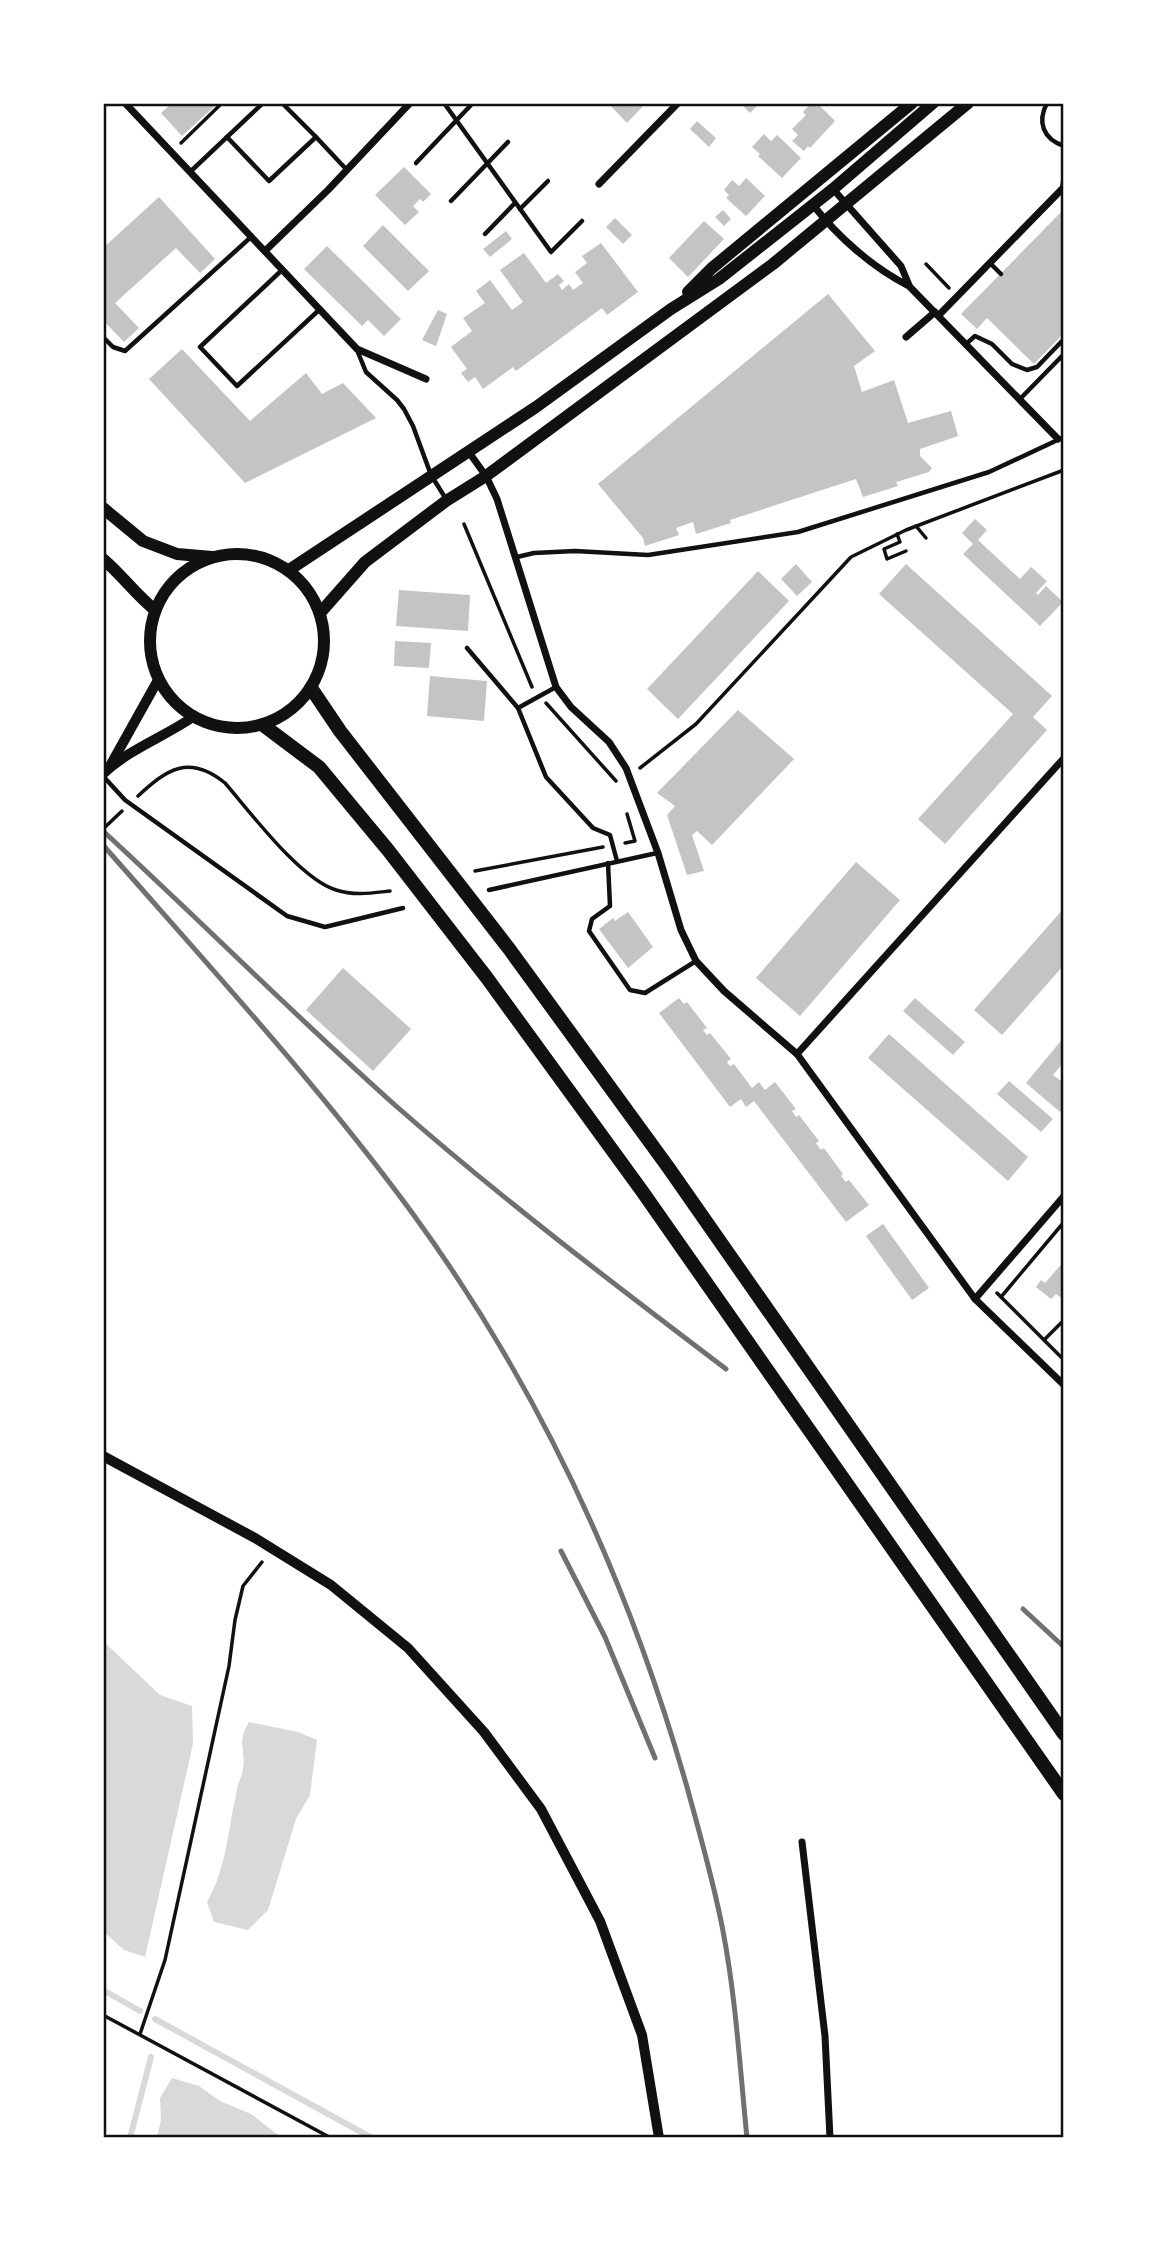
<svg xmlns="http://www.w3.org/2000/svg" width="1167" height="2241" viewBox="0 0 1167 2241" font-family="'PT Sans Narrow',sans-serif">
<rect width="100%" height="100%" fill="#fff"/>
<g fill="#d9d9d9">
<path d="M103 1641 160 1695 192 1706 193 1744 145 1957 124 1950 103 1931Z"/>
<path d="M249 1722 298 1732 317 1740 310 1795 296 1819 268 1910 248 1930 214 1922 207 1902C227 1867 228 1828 237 1790 238 1783 242 1776 243 1769 246 1747 236 1744 249 1722Z"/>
<path d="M172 2078 199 2086 220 2101 251 2114 282 2138H157L161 2119 160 2098Z"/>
</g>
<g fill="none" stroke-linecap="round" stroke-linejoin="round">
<g stroke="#d9d9d9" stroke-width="6">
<path d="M103 1990 140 2011"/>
<path d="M155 2019 372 2138"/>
<path d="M130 2138 151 2057"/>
</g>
</g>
<g fill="#c4c4c4">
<path d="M172 103H218L182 136 161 113Z"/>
<path d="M608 103H646L627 123Z"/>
<path d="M740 103H756L758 105 750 113Z"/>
<path d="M811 103 817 107 819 105 835 121 810 148 808 146 804 151 792 141 798 135 792 129 806 115 803 112Z"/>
<path d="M697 121 716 138 709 147 690 129Z"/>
<path d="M764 134 771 141 777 135 801 158 782 178 758 156 760 154 752 147Z"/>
<path d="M404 167 431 194 423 202 420 199 413 206 419 212 405 225 375 195Z"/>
<path d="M746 178 765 196 746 216 726 198 729 195 724 190 732 180 739 186Z"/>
<path d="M159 197 215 259 200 273 176 248 115 303 139 328 124 342 103 320V248Z"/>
<path d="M1064 209V333L1034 364 987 318 977 329 961 314Z"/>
<path d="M723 210 731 219 724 226 715 217Z"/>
<path d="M615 218 632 235 623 244 606 227Z"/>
<path d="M704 221 724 239 688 277 669 258Z"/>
<path d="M383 225 429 271 408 291 363 246Z"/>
<path d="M506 231 512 239 490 257 483 249Z"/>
<path d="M601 243 638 292 607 315 602 308 516 371 513 367 483 389 475 377 468 382 461 373 467 369 451 347 472 331 463 318 485 303 476 291 490 280 512 310 523 302 500 270 524 253 546 283 558 274 564 281 559 285 562 290 569 284 573 290 583 283 575 272 587 263 582 256Z"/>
<path d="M327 246 401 319 384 336 368 320 362 326 304 269Z"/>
<path d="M828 294 875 351 854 366 862 392 894 380 908 423 951 411 958 436 920 449V456L932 468 929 472 896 482 898 486 863 497 856 479 730 520 731 523 696 534 693 522 676 528 679 535 645 546 643 538 598 484Z"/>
<path d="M438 310 447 314 436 346 422 340Z"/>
<path d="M182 349 250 421 306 373 322 394 343 383 376 418 245 483 149 379Z"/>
<path d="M975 519 987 530 978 540 1020 579 1031 567 1047 581 1036 593 1038 595 1046 586 1063 602 1040 626 963 554 973 544 962 533Z"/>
<path d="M796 564 812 582 797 596 781 579Z"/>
<path d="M906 564 1052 696 1033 717 1047 730 945 844 918 819 1013 714 879 594Z"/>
<path d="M758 571 789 601 678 719 647 689Z"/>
<path d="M399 590 470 595 468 631 396 626Z"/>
<path d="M395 641 431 643 429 668 394 666Z"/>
<path d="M430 676 487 681 484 721 427 716Z"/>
<path d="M738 710 794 759 712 845 697 831 692 835 704 871 687 875 667 815 675 806 657 793Z"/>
<path d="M856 862 900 900 800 1016 756 978Z"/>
<path d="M1064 908V965L1002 1035 974 1010Z"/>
<path d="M628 912 653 947 628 968 599 929 613 918 615 921Z"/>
<path d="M343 968 411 1029 373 1071 306 1010Z"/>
<path d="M679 998 684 1004 687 1002 707 1028 703 1030 707 1035 710 1033 731 1059 727 1062 730 1066 734 1064 752 1088 759 1082 765 1090 775 1082 796 1109 792 1111 796 1117 799 1115 819 1141 816 1143 821 1150 824 1148 843 1174 841 1176 846 1182 849 1180 869 1205 846 1222 754 1101 746 1107 741 1099 730 1107 659 1013Z"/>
<path d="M915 998 965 1042 953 1055 903 1011Z"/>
<path d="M889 1034 1028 1157 1008 1181 868 1058Z"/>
<path d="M1064 1037V1062L1053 1075 1064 1083V1107L1060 1112 1026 1083Z"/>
<path d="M1009 1081 1053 1119 1041 1132 997 1094Z"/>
<path d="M883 1224 929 1288 912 1300 866 1236Z"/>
<path d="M1064 1261V1300L1056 1294 1051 1299 1036 1287 1041 1280 1045 1283Z"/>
</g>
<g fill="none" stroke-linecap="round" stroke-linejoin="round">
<g stroke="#111" stroke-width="3.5">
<path d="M181 143 222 103"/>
<path d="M926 264 949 288"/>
<path d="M464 524 532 687"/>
<path d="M916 526 926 538"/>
<path d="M897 534 900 542 884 549 887 559 906 551"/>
<path d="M546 703 616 781"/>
<path d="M640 768 696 724 851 557 906 530 1064 470"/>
<path d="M138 796C167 769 189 754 225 783 251 813 300 879 336 890 354 896 372 893 390 891"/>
<path d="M103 829 122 811"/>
<path d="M625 843 635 841 627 814"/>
<path d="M475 871 603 847"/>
<path d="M997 1293 1064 1360"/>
<path d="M1001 1297 1064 1222"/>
<path d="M1044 1340 1064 1320"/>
<path d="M103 2015 331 2138"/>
<path d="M140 2034 165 1960 229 1666 235 1620 243 1586 262 1562"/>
</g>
<g stroke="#111" stroke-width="4.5">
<path d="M282 103 316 137"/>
<path d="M444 103 551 252 582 221"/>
<path d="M1047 103C1037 122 1043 139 1064 146"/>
<path d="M227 137 269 181 316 137 346 169"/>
<path d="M416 163 471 105"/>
<path d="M190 172 263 103"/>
<path d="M1062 189 1064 175"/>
<path d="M451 201 508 142"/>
<path d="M520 209 548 181"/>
<path d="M485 234 515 203"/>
<path d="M991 264 1001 274"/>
<path d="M282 270 200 347 237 386 319 310"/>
<path d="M103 337 113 347 125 351 251 237"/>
<path d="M966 344 975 336 992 344 1012 364 1027 370 1037 367 1064 339"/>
<path d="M357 350 366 372 397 400 404 409 413 426 431 475 446 499"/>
<path d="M1020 399 1064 354"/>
<path d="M517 557 534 553 575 551 648 555 798 532 989 472 1064 437"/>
<path d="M467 648 518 708 546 777 593 828 610 835 617 861"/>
<path d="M518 708 556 687"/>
<path d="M103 776 125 800 287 916 325 927 403 908"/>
<path d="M608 863 610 906 592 919 589 931 630 990 645 993 696 961"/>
<path d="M489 890 657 853"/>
</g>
<g stroke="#111" stroke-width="7">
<path d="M125 103 357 349 426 379"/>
<path d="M599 184 678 103"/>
<path d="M833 189 901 266 909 285"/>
<path d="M813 205C838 237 873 268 909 286L1058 439"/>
<path d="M265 251 328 190 410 103"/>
<path d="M939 315 1062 189"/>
<path d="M906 337 935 312"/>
<path d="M468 451 486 476 497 499 556 687 571 707 609 742 626 768 658 853 681 930 696 961 724 991 797 1054 975 1299 1064 1385"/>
<path d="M797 1054 1064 758"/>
<path d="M975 1299 1064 1196"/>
<path d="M802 1842 825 2036 830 2138"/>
</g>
<g stroke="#111" stroke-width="10">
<path d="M110 766 158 680"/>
<path d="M103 774C129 749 164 737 193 717"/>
<path d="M103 1456 255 1538 331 1585 408 1648 484 1732 541 1809 600 1921 642 2035 659 2138"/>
</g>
<g stroke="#111" stroke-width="12">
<path d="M688 292 712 268 912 103"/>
<path d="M103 508 143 541 177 554 212 557"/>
<circle cx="237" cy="641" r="87"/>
<path d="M103 559C122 575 136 595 155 610"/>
<path d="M289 570 536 407 671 309 719 279 833 189 933 103"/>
<path d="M320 613 365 562 446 501 486 476 773 264 968 103"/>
</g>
<g stroke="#111" stroke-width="14">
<path d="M311 688 340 731 510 950 668 1167 1064 1734"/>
<path d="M263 725 319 767 388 850 487 978 642 1191 1064 1794"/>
</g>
<g stroke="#707070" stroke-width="5">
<path d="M103 831C202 922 296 1017 396 1106 502 1199 614 1284 726 1369"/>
<path d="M103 845C209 966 318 1085 413 1214 539 1387 629 1583 687 1787 700 1835 714 1883 723 1931 736 1999 740 2069 747 2138"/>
<path d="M561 1551 605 1637 655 1758"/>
<path d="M1023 1609 1064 1647"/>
</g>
</g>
<rect width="1167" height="2241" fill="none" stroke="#ffffff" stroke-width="210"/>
<rect x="105" y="105" width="957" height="2031" fill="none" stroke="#111" stroke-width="2.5"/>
</svg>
